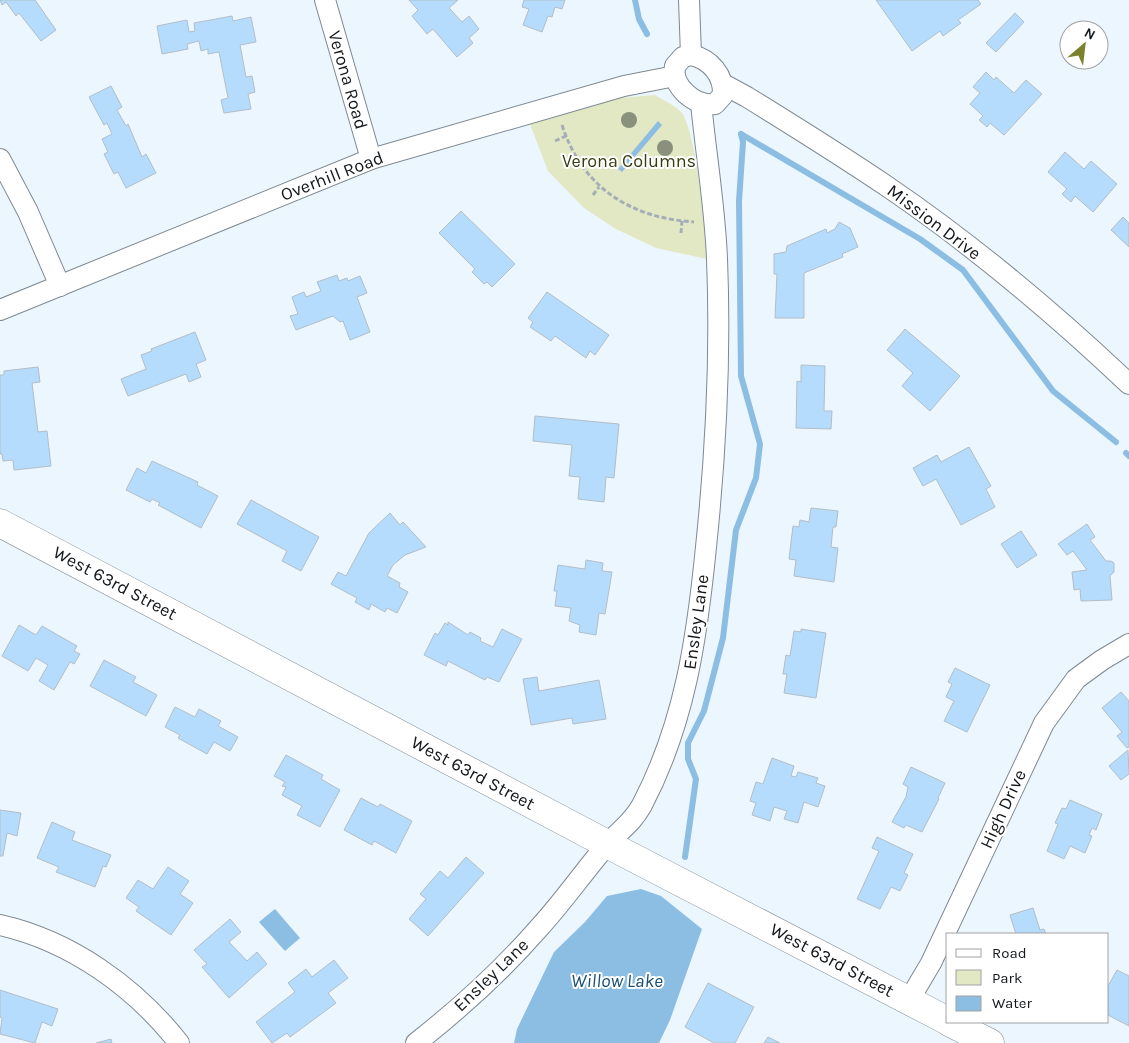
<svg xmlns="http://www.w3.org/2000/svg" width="1129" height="1043" viewBox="0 0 1129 1043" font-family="Karla,sans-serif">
<rect width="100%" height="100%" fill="#ecf6fe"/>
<path fill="#e2e7c4" d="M655 95C663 100 674 105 681 112 696 129 706 233 707 259L656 248 616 229 584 208 548 171 530 124 608 99Z"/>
<g fill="#8cbde3">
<path d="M658 121 662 125 622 172 618 169Z"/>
<path d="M641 889 661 896 702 929 670 1020 659 1043H514L517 1029 554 952 585 922 607 896Z"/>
<path d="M275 909 300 938 285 951 259 922Z"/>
</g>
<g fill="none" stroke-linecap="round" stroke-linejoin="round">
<g stroke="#8cbde3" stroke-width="6">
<path d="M635 0 639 19 647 34"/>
<path d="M741 134 920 239 963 270 1053 391 1116 442"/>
<path d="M1126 453 1129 456"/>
<path d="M685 857 696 779 688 759V743L704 711 723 638 736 530 756 478 760 444 741 376 739 201 743 142 741 134"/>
</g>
</g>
<g fill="#b5dcfc" stroke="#b2bec8">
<path d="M0 0H35L56 30 41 41 19 13 16 16 6 2 2 5Z"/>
<path d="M409 0H458L449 8 462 22 469 16 479 29 469 38 473 43 457 57 433 29 427 34 412 16 418 10Z"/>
<path d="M524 0H565L562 9 555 7 552 17 548 16 542 32 523 25 529 9 522 7Z"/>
<path d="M876 0H978L981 4 958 20 961 23 943 36 940 31 912 51Z"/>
<path d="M1015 13 1024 22 996 52 986 43Z"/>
<path d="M232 16 233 21 251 17 256 42 240 45 246 77 252 76 255 92 248 94 251 109 224 113 221 100 228 98 219 52 208 54V49L201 51 199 41 187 44 188 49 162 54 157 26 187 20 189 32 195 31 194 23Z"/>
<path d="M986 72 994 80 996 77 1014 93 1026 80 1042 94 1004 135 990 123 987 127 979 120 983 116 970 104 980 93 973 87Z"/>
<path d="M111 86 122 107 117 110 126 126 128 124 142 157 146 154 156 173 126 188 118 172 114 174 104 154 108 152 102 139 112 134 107 123 104 125 89 97Z"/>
<path d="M1065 152 1084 169 1091 161 1117 184 1093 212 1075 196 1071 202 1062 194 1067 189 1048 172Z"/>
<path d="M461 211 515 264 492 287 487 282 484 284 472 272 475 269 439 233Z"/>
<path d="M1123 217 1129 223V247L1111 230Z"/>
<path d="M839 222 850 228 858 247 842 254 843 257 804 273V318H775L777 274H774V254L786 252 787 246 826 229 827 233 835 229Z"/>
<path d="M337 275 339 281 347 278 348 281 360 276 367 293 357 297 370 332 350 340 343 321 340 322 333 316 296 330 290 316 298 314 292 297 304 292 306 297 321 291 317 282Z"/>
<path d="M547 292 609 335 595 355 590 351 586 358 555 336 551 341 530 327 533 322 528 318Z"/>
<path d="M905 329 960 376 930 411 902 386 913 373 887 350Z"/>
<path d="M195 332 206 360 196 364 201 377 189 382 186 374 128 396 121 379 146 369 141 355 152 351 151 349Z"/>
<path d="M801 365 825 366 824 411H832L831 429 796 428 797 381 801 382Z"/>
<path d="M38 367 40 382 32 383 38 432 47 431 51 466 14 470 13 460 3 461 2 454H0V375H4V371Z"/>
<path d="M535 416 619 424 614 478 606 477 604 502 578 499 580 477 569 476 572 445 533 441Z"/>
<path d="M969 447 991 486 986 489 995 507 961 525 936 479 923 486 913 468 937 455 941 462Z"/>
<path d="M152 461 198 482 197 485 218 496 201 528 158 505 160 503 152 499 150 502 126 490 137 468 146 473Z"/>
<path d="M251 500 319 537 301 571 282 561 287 551 237 524Z"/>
<path d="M811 508 838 511 836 527H833L831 547 838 548 834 582 794 576 796 560 789 559 793 526 799 527 800 520 809 522Z"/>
<path d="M390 513 400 525 403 522 426 547 405 555 393 565 387 576 400 583 399 587 408 592 397 613 387 608 385 612 371 604 369 610 355 602 357 598 331 584 338 572 346 576 369 533Z"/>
<path d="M1087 524 1095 537 1090 540 1106 561H1111L1114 563V572L1110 576 1112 600 1081 601 1080 589 1074 590 1072 572 1087 570 1073 551 1067 555 1058 544Z"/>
<path d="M1021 531 1037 555 1017 568 1001 544Z"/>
<path d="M586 560 603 563 602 571 612 572 605 614 599 613 596 635 579 632 580 625 569 621 571 608 555 606 557 591H554L558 565 585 569Z"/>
<path d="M448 622 468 635 470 632 481 638 480 641 493 647 502 629 522 639 499 682 487 677 485 680 448 661 446 666 424 655 435 633 438 635 445 623 448 625Z"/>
<path d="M19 625 36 635 42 626 77 646 74 651 80 654 74 664 70 662 54 690 39 681 48 665 36 658 28 671 2 656Z"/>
<path d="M801 629 826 633 816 698 784 693 787 674H783L786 655 790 656 794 631 801 632Z"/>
<path d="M104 660 136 677 133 682 157 695 146 716 90 686Z"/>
<path d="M955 668 990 685 967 732 944 721 954 701 946 697 952 684 948 682Z"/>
<path d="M537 677 539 691 599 680 606 719 573 724 572 718 531 725 523 679Z"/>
<path d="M1121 692 1129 701V747L1127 748 1117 736 1122 732 1102 708Z"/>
<path d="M175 707 195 717 199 709 221 721 218 726 238 737 230 751 214 742 207 754 178 738 180 735 165 727Z"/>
<path d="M1128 750 1129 774 1121 780 1109 766Z"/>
<path d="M286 755 323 775 321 779 340 790 320 827 297 815 302 806 282 795 286 787 282 786 285 782 274 776Z"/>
<path d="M772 758 794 766 791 776 796 777 798 772 818 778 816 783 825 786 818 807 804 802 798 823 784 819 787 811 774 807 770 821 752 815 756 803 750 801 756 782 763 784Z"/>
<path d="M911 767 945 783 938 798 939 799 922 832 906 825 904 828 892 822 906 797 908 787 903 784Z"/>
<path d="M361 798 378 807 380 804 412 821 396 853 374 841 372 845 344 830Z"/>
<path d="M1070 800 1102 814 1096 830 1092 828 1089 835 1092 836 1085 853 1070 846 1064 859 1047 851 1058 824 1055 823 1062 808 1066 809Z"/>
<path d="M0 810 21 813 17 836 7 833 3 856H0Z"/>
<path d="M52 822 75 832 72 840 111 855 106 867 103 866 95 887 56 872 59 867 37 858Z"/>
<path d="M877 837 913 854 904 873 908 875 900 891 891 887 880 909 857 899 879 851 872 848Z"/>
<path d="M466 857 484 873 428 936 409 919 426 899 420 894 440 871 448 878Z"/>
<path d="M168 867 189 881 180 894 193 903 171 935 136 911 139 907 126 898 138 880 153 889Z"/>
<path d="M1033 908 1040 930 1044 929 1046 934H1016L1010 915Z"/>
<path d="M230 919 241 932 229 942 247 961 257 952 267 964 229 998 202 967 207 964 194 950Z"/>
<path d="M334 960 348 978 328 993 336 1003 290 1037 287 1033 272 1043 256 1022 295 992 288 983 306 969 312 977Z"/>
<path d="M1117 970 1129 976V1026L1108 1015V986Z"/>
<path d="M708 983 754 1007 735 1043H714L685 1027Z"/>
<path d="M0 990 58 1009 52 1026 42 1022 35 1043 0 1034 2 1018 0 1017Z"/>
<path d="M768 1037 780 1043H764Z"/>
<path d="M111 1039 112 1043H96Z"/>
</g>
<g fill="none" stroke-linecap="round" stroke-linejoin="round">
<defs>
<g id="street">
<path d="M325 0 371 159"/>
<path d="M689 0 691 55"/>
<path d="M691 55C710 59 724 75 723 95L715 104C695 107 671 86 675 66L683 57Z"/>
<path d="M723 84 747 97C794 126 842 156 888 187 973 245 1054 313 1129 384"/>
<path d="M0 159 28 212 60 286"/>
<path d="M0 310 371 159 624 86 675 76"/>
<path d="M0 925C71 941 135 987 179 1043"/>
<path d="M909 1000 931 963 1044 723 1076 679 1102 660 1129 644"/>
<path d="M416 1043C458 1010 503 969 538 929 562 903 582 874 605 847 618 831 631 825 642 805 685 723 697 638 706 547 716 451 721 356 717 259 715 207 706 155 701 103"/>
</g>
<g id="secondary">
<path d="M0 523 607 844 948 1021"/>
<path d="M949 1022 990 1043"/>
</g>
</defs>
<use href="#street" stroke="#7e8993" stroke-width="22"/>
<use href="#secondary" stroke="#7e8993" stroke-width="29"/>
<g stroke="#a6aeb5" stroke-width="3" stroke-dasharray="5 2.5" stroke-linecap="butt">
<path d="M562 125C582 187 630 218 694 222"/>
<path d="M555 141 566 136"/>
<path d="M593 195 599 187"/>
<path d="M681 233 682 221"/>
</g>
<use href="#street" stroke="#fff" stroke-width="20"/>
<use href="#secondary" stroke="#fff" stroke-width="28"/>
</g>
<g fill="#89907c">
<circle cx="629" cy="120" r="8"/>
<circle cx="665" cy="148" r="8"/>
</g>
<g text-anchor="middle" stroke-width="4" stroke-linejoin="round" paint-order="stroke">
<g font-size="18" fill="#13171b" stroke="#fff">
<text transform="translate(348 80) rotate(74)" y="6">Verona Road</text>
<text transform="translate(332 176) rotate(-21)" y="6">Overhill Road</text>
<text transform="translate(934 222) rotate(37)" y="6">Mission Drive</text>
<text transform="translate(115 583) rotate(28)" y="6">West 63rd Street</text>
<text transform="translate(696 622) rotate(-82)" y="6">Ensley Lane</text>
<text transform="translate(473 773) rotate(28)" y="6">West 63rd Street</text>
<text transform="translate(1003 809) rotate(-65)" y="6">High Drive</text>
<text transform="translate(832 960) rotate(28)" y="6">West 63rd Street</text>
<text transform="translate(491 975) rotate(-44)" y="6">Ensley Lane</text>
</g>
<g font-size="18" fill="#383c11" stroke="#fff">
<text x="629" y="167">Verona Columns</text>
</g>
<g font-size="19" font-style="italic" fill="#185075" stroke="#fff">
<text x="617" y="987">Willow Lake</text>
</g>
</g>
<rect x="946" y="933" width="162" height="90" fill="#ffffff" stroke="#a1a2a4"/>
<rect x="956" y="949" width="25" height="8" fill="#ffffff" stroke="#a1a2a4"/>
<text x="992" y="958" font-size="15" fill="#13171b">Road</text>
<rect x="956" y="970" width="25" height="15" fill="#e2e7c4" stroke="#a1a2a4"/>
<text x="992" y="983" font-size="15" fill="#13171b">Park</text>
<rect x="956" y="996" width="25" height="15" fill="#8cbde3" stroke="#a1a2a4"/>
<text x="992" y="1008" font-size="15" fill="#13171b">Water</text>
<g transform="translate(1084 45) rotate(28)"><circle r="24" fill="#ffffff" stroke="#a1a2a4"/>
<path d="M0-4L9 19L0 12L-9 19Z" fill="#7b822d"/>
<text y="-8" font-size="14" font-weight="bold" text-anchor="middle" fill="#13171b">N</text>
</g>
</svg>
